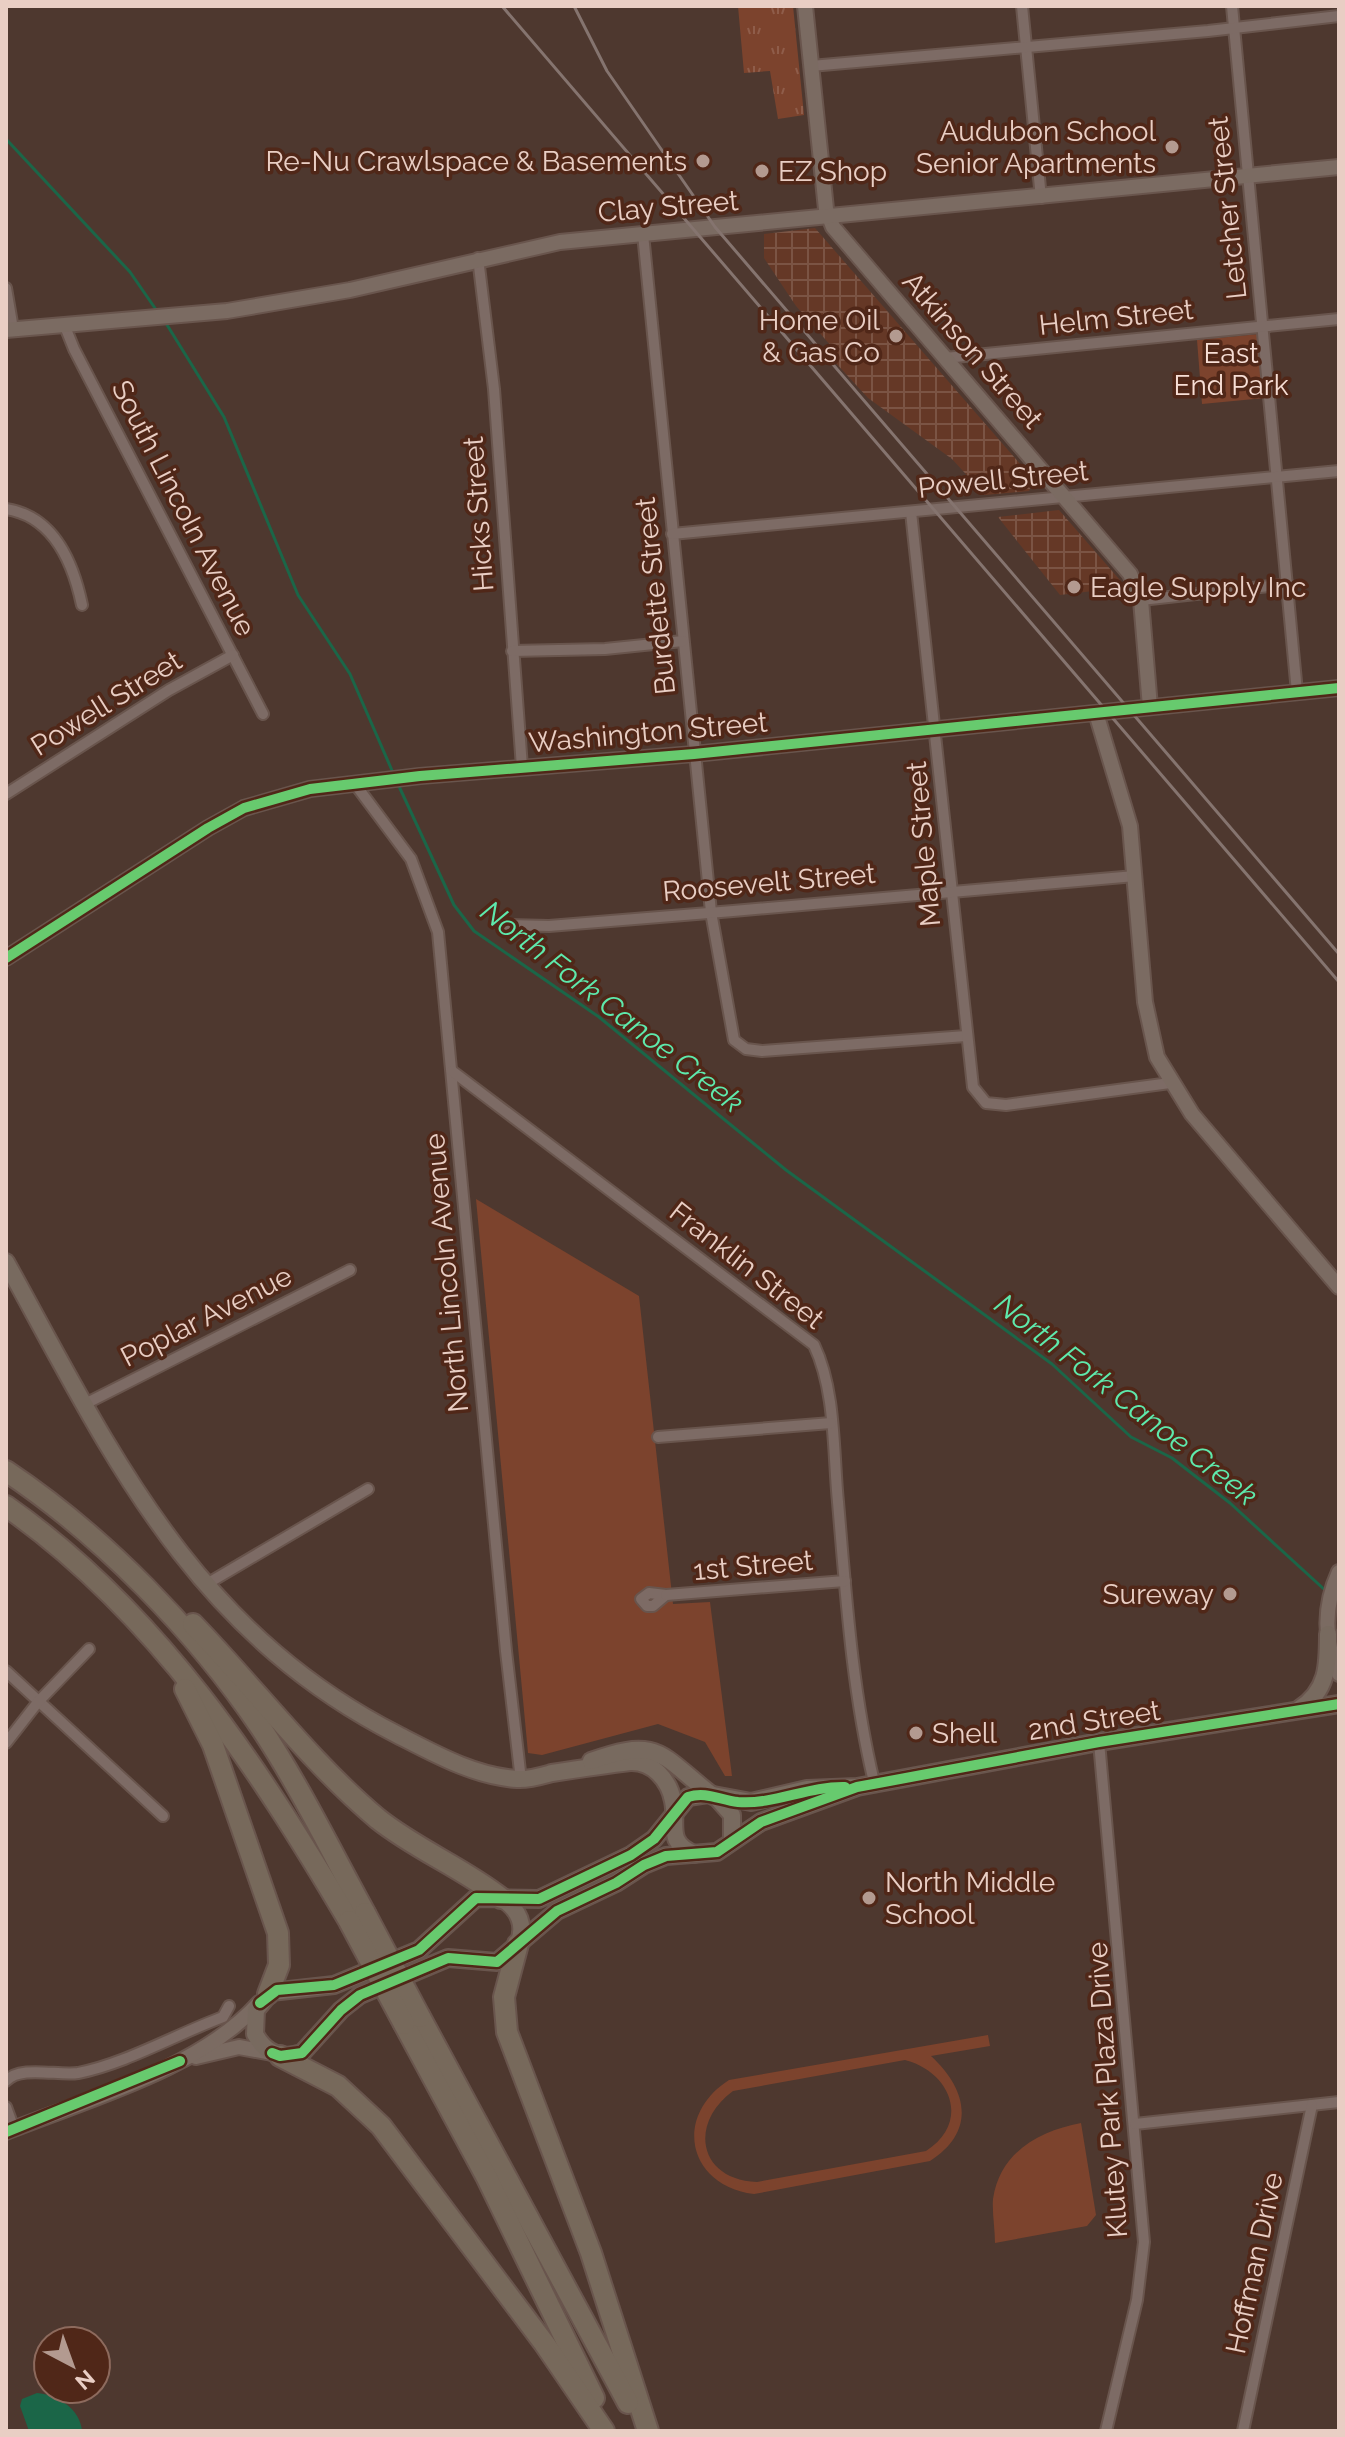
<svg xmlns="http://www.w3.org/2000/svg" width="1345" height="2437" viewBox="0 0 1345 2437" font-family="Raleway,sans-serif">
<defs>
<pattern id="industrial-grid" width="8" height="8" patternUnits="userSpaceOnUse" patternTransform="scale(2)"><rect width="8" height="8" fill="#653826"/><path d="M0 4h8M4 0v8" fill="none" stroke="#7b5444"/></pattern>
<pattern id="grass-tufts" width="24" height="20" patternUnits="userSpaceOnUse" patternTransform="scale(2)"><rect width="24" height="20" fill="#7c432d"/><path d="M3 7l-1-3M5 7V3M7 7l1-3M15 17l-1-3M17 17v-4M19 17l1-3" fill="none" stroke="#8f5d4a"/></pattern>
</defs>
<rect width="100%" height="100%" fill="#4e382f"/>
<g fill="url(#industrial-grid)">
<path d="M815 228 1034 480 1029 491 985 495 952 459 868 398 834 361 839 355 796 306 764 258V234Z"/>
<path d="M1059 510 1126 587 1060 595 998 517Z"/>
</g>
<path fill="url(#grass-tufts)" d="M738 6H793L804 115 778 119 770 71 744 73Z"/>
<g fill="#7c432d" fill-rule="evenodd">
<path d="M1259 334 1265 398 1202 404 1197 340Z"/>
<path d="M476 1199 639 1296 673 1604 710 1602 732 1776H725L705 1742 658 1724 542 1755 528 1753Z"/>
<path d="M988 2035 990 2046 931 2056C967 2089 977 2131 930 2161L754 2194C687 2185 673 2116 729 2080ZM905 2060C951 2072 971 2122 926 2151L757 2182C699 2180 688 2124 733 2091Z"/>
<path d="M1081 2123 1096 2215 1087 2226 995 2243C995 2229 992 2213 993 2199 1000 2152 1039 2131 1081 2123Z"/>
</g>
<path fill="#1b6648" d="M37 2393C58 2395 80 2409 82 2431H29L20 2406 22 2399Z"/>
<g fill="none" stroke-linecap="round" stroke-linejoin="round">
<g stroke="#1b6648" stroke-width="3">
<path d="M6 139 130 272 157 311"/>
<path d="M164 320 224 417 298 595 350 674 394 775"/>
<path d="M397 782 454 905 474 931 599 1017 786 1170 1052 1364 1131 1437 1172 1458 1230 1503 1326 1591"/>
</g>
<defs>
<g id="street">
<path d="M1022 6 1041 198"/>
<path d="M1232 6 1297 692"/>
<path d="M811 66 1208 31 1339 16"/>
<path d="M643 234 711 912 734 1040 746 1049 762 1051 966 1036"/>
<path d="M478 258 494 389 522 767"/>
<path d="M6 288 13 329"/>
<path d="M64 324 74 349 263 714"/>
<path d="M945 358 1339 319"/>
<path d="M6 509C53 516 73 562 82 605"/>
<path d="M911 512 973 1087 986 1103 1006 1105 1170 1083"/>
<path d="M672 534 1339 471"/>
<path d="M1141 600 1288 584"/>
<path d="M512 651 605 649 683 641"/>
<path d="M355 784 411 859 438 932 506 1651 521 1780"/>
<path d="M6 794 169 690 233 655"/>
<path d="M503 925 549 926 733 911 1135 876"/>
<path d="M452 1071 814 1345C836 1391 833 1452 838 1502 846 1596 852 1690 874 1782"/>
<path d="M83 1405 350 1270"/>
<path d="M658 1437 831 1423"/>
<path d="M205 1585 368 1489"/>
<path d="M649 1593 666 1595 653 1606H647L641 1599Z"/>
<path d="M666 1595 845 1581"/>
<path d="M6 1671 163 1816"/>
<path d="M1099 1742 1144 2242 1137 2300 1106 2431"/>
<path d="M6 1743 38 1702 89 1649"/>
<path d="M6 2081C20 2065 58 2076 78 2073 125 2064 177 2034 223 2017L229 2006"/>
<path d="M6 2107 14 2129"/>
<path d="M1135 2124 1339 2102"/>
<path d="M1243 2431 1312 2105"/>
</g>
<g id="secondary">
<path d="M805 6 826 209 833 227 1130 574 1141 600 1150 707"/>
<path d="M6 330 227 311 350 290 560 242 1339 167"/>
<path d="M1096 713 1130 826 1145 1002 1157 1057 1192 1114 1339 1287"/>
<path d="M6 958 208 828 244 808 310 789 420 776 694 754 1339 688"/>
<path d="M1339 1572C1324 1605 1323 1641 1339 1674"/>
<path d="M196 2057 239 2047 272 2053"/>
<path d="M6 2132C88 2099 200 2069 259 2003"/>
</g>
<g id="primary">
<path d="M6 1262C112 1455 192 1630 398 1735 435 1754 474 1776 517 1779 528 1780 541 1776 552 1773 578 1769 605 1765 630 1762 653 1761 669 1780 673 1801 678 1824 665 1842 694 1854"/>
<path d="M1299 1709C1328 1691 1328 1665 1328 1634"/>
<path d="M591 1761C660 1736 660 1755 713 1796"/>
<path d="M857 1787 807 1789 751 1802 708 1794 688 1797 654 1839 631 1855 539 1899 476 1898 419 1950 334 1985 271 1992 256 2010 255 2034C265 2053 282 2060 302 2053L341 2010 360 1995 448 1958 497 1962 557 1911 616 1883 644 1865 666 1856 717 1852 761 1822 857 1787 1099 1742 1339 1704"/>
<path d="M717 1798 732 1815V1840"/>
<path d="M502 1899C519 1909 526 1926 518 1944"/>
</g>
<g id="highway">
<path d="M6 1471C102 1535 196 1631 261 1728 300 1787 331 1851 365 1913"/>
<path d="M6 1506C157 1612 257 1765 349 1921"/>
<path d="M193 1624C255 1688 310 1762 378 1819 417 1850 463 1868 501 1898"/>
<path d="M185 1689 213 1745 278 1933 279 1965 268 1994"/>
<path d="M518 1944 504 1997 507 2032 591 2253 648 2431"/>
<path d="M420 2017 628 2403"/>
<path d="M404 2024 486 2176 594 2398"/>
<path d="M280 2056 338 2086 381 2126 544 2343 604 2431"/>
</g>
</defs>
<use href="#street" stroke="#69554d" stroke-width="14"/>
<use href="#secondary" stroke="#69554d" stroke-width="18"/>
<use href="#primary" stroke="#69554d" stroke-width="20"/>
<use href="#highway" stroke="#69554d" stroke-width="24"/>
<use href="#street" stroke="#7d6b65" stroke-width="10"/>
<use href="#secondary" stroke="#7b6b62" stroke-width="14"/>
<use href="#primary" stroke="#786a5f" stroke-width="16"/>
<use href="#highway" stroke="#77695b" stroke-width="20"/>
<g stroke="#85746f" stroke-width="3">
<path d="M502 6 1339 982"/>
<path d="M574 6 607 71 715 227 1339 954"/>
</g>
<defs>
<g id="highway-bridge">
<path d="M365 1913 420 2017"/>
<path d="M349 1921 404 2024"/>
</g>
</defs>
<use href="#highway-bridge" stroke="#69554d" stroke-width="24" stroke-linecap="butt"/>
<use href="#highway-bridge" stroke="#77695b" stroke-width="20"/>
<defs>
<g id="cycleway">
<path d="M6 958 208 828 244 808 310 789 420 776 694 754 1339 688"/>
<path d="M260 2003 277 1990 334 1985 419 1950 476 1898 539 1899 631 1855 654 1839 688 1797C706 1791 720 1800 738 1802 773 1805 809 1786 845 1787"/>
<path d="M272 2053 280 2056 302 2053 341 2010 360 1995 448 1958 497 1962 557 1911 616 1883 644 1865 666 1856 717 1852 761 1822 857 1787 1099 1742 1339 1704"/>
<path d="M6 2132 180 2061"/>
</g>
</defs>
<use href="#cycleway" stroke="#502718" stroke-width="15"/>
<use href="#cycleway" stroke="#67ca6e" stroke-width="10"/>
</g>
<g fill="#b39a90" stroke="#502718" stroke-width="3">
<circle cx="1172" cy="147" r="8"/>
<circle cx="703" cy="161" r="8"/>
<circle cx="762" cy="171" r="8"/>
<circle cx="896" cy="336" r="8"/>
<circle cx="1074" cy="587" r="8"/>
<circle cx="1230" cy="1594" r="8"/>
<circle cx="916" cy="1733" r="8"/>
<circle cx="869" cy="1898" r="8"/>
</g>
<g text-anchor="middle" stroke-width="7" stroke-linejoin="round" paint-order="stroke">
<g font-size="28" fill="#e9cec4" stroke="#502718" text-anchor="end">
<text x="1156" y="141">Audubon School<tspan x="1156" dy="32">Senior Apartments</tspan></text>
<text x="687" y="171">Re-Nu Crawlspace &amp; Basements</text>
<text x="778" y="181" text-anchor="start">EZ Shop</text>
<text x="880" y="330">Home Oil<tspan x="880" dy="32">&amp; Gas Co</tspan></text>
<text x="1090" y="597" text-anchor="start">Eagle Supply Inc</text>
<text x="1214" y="1604">Sureway</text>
<text x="932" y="1743" text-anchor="start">Shell</text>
<text x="885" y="1892" text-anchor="start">North Middle<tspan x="885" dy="32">School</tspan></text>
</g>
<g font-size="28" fill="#e9cec4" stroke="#502718">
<text transform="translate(668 206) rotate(-5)" y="10">Clay Street</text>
<text transform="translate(1227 208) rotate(-96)" y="10">Letcher Street</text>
<text transform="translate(1116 317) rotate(-6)" y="10">Helm Street</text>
<text transform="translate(973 350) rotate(49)" y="10">Atkinson Street</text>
<text transform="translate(1003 479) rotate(-6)" y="10">Powell Street</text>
<text transform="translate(184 508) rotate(63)" y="10">South Lincoln Avenue</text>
<text transform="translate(478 514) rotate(-94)" y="10">Hicks Street</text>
<text transform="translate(655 596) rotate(-96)" y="10">Burdette Street</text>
<text transform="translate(106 703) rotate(-32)" y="10">Powell Street</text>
<text transform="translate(648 732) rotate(-5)" y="10">Washington Street</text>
<text transform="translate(923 844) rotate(-95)" y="10">Maple Street</text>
<text transform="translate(769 882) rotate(-5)" y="10">Roosevelt Street</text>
<text transform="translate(747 1265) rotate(38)" y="10">Franklin Street</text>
<text transform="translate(446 1273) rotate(-95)" y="10">North Lincoln Avenue</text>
<text transform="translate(206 1316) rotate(-27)" y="10">Poplar Avenue</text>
<text transform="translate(753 1565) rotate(-5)" y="10">1st Street</text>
<text transform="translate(1094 1720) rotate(-9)" y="10">2nd Street</text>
<text transform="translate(1107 2090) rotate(-94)" y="10">Klutey Park Plaza Drive</text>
<text transform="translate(1254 2263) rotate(-78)" y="10">Hoffman Drive</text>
</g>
<g font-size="28" fill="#f7ded5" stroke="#502718">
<text x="1231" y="363">East<tspan x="1231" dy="32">End Park</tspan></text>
</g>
<g font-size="30" font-style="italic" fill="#5ee9ac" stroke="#502718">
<text transform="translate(612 1007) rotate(38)" y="10">North Fork Canoe Creek</text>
<text transform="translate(1126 1400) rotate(38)" y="10">North Fork Canoe Creek</text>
</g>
</g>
<rect width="1345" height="2437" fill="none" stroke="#e9cec4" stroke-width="16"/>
<g transform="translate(72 2365) rotate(139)"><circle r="38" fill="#502718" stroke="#8d6a5d" stroke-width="2"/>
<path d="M0-6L14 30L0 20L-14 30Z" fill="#b39a90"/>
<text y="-12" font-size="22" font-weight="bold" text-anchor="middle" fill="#e9cec4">N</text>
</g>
</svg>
